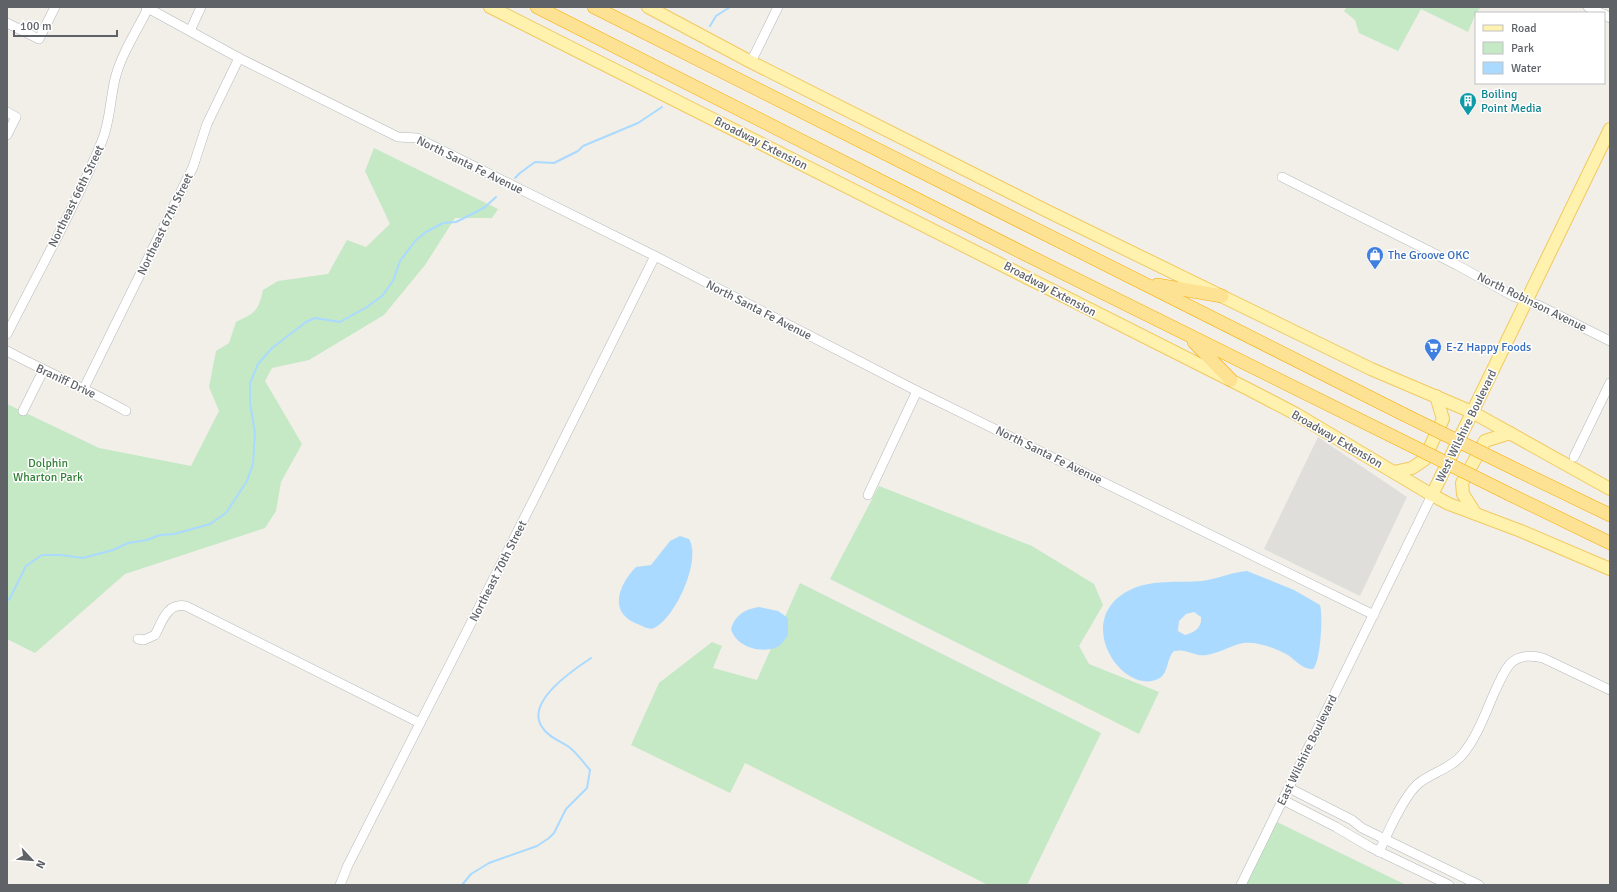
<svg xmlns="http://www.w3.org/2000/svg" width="1617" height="892" viewBox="0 0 1617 892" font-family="Signika,sans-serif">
<rect width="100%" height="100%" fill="#f1efe8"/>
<path fill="#e0deda" d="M1318 437 1407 497 1360 596 1264 549Z"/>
<g fill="#c5e8c5">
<path d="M1347 7H1481L1476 13 1468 32 1421 9 1398 51 1359 33 1355 20 1344 11Z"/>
<path d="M374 148 498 209 492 218H455L425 265 384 315 309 360 272 368 265 381 302 444 281 482 276 511 265 528 125 574 35 653 7 639V404L99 448 191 466 219 411 209 387 216 351 229 343 236 322C255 313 258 312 263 290L278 281 328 274 347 240 366 247 390 224 365 171Z"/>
<path d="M879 486 1032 546 1094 584 1103 605 1079 646 1089 664 1159 692 1139 734 830 579Z"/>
<path d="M800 583 1101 733 1027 885H988L745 763 730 793 631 745 659 683 712 642 722 646 713 668 757 680Z"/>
<path d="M1277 822 1406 885H1246Z"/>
</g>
<g fill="#aadaff" fill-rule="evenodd">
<path d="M680 536 689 539C702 560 675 619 654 628 650 630 644 627 640 625 608 614 617 587 636 567L651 565 670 541Z"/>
<path d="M1247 571 1294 590 1320 605C1323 614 1321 662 1313 669 1300 669 1295 658 1284 653 1273 647 1252 640 1239 644 1229 647 1218 653 1207 655 1196 657 1186 648 1174 651 1166 659 1169 674 1158 679 1122 696 1071 619 1130 590 1152 579 1178 583 1202 581 1217 579 1232 572 1247 571ZM1194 612 1201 617C1202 628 1195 632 1185 635L1178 631 1179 621 1186 614Z"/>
<path d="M759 607 778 611 788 618V635C785 639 782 645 777 647 761 654 736 647 731 629 735 615 745 609 759 607Z"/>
</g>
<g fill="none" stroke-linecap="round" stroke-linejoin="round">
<g stroke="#aadaff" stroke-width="2">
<path d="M710 26 716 16 730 7"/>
<path d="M515 178 520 173 535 162 554 163 578 151 583 146 638 123 662 107"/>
<path d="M7 601 10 598 26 566 42 555H60L83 558 113 550 128 543 147 540 160 535 174 534 210 524 226 513 247 481 253 464 255 433 250 403V383L258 364 272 348 306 322 315 318 340 322 367 307 382 296 393 281 400 261 416 240 426 232 443 223 456 222 474 213 485 207 496 197"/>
<path d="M462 885 471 874 489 863 537 846 549 838 554 833 566 809 587 788 590 770C583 762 577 753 569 747 560 741 548 737 542 727 525 702 573 670 591 658"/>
</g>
<defs>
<g id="minor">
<path d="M146 7 239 58 398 137 417 138 655 256 917 391 1374 615"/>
<path d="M1588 7 1601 13"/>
<path d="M1604 14 1610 18"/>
<path d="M7 23 39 39 55 7"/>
<path d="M190 31 201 7"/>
<path d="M751 62 778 7"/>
<path d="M7 112 16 117 7 135"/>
<path d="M1282 177 1457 265 1513 296 1540 306 1610 341"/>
<path d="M7 334C39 271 75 207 102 141 110 122 110 100 115 79 121 54 137 31 148 8"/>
<path d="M7 351C46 372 87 389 126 411"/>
<path d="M84 388 193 167 207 124 239 58"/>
<path d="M23 411 43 371"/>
<path d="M1574 457 1610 383"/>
<path d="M868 495 917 391"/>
<path d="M138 639 144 640 155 635C162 622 167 602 186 606L420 723"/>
<path d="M1289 788 1352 820 1362 828 1479 885"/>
<path d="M1283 800 1336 827 1370 847 1449 885"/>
<path d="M1379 852C1387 834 1404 795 1419 783 1432 773 1451 768 1462 755 1478 736 1486 711 1496 689 1500 681 1504 670 1511 663 1519 655 1533 655 1543 658L1610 690"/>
<path d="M340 885 348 865 534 499 655 256"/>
<path d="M1241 885 1432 495"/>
</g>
<g id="major">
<path d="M490 7 1248 389 1296 414 1432 495 1449 504 1521 531 1610 569"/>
<path d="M648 7 751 62 1047 211 1371 369 1472 412 1610 489"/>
<path d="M1394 472 1412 468 1424 460 1443 419 1436 396"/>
<path d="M1432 495 1610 129"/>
<path d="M1475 513 1463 494 1462 483 1485 441 1510 433"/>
</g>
<g id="highway">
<path d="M537 7 1025 254 1392 436"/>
<path d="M594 7 1403 414"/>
<path d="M1157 285 1222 296"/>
<path d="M1194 342 1231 380"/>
<path d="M1521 472 1610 515"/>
<path d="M1509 494 1610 543"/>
</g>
</defs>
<use href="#minor" stroke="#b5b8bc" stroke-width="10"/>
<use href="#major" stroke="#f2c960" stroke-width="14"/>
<use href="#highway" stroke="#f9ab00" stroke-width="14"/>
<use href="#minor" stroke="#fff" stroke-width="9"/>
<use href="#major" stroke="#fff2af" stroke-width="12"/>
<use href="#highway" stroke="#fde293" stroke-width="13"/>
<defs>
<g id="highway-bridge">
<path d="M1403 414 1521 472"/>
<path d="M1392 436 1509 494"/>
</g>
</defs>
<use href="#highway-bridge" stroke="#f9ab00" stroke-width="14" stroke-linecap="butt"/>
<use href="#highway-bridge" stroke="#fde293" stroke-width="13"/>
</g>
<defs>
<symbol id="building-pin" viewBox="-11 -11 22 30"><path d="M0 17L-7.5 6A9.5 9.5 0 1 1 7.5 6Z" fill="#0f9aa8" stroke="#fff"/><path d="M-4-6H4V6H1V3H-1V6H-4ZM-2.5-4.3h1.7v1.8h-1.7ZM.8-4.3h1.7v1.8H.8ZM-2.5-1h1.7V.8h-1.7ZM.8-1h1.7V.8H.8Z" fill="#fff"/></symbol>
<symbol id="shop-pin" viewBox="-11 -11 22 30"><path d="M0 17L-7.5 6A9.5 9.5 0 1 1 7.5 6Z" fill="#3f7fe0" stroke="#fff"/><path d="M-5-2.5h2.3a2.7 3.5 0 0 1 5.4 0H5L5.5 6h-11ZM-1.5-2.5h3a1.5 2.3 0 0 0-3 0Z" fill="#fff"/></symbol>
<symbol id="supermarket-pin" viewBox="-11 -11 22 30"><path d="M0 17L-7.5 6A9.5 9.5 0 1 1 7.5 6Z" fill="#3f7fe0" stroke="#fff"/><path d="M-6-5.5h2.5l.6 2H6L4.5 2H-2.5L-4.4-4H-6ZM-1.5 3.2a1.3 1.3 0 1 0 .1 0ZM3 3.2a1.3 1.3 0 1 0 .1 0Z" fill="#fff"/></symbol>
</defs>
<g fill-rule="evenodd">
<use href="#building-pin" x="1458" y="91" width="20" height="27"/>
<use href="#shop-pin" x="1365" y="245" width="20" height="27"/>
<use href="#supermarket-pin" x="1423" y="337" width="20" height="27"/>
</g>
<g text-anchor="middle" stroke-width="3" stroke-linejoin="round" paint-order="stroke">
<g font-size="12" fill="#0d838f" stroke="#fff" text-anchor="start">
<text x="1481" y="98">Boiling<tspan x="1481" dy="14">Point Media</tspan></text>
</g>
<g font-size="12" fill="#5f6368" stroke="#fff">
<text transform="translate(761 143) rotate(27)" y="4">Broadway Extension</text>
<text transform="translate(470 165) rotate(26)" y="4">North Santa Fe Avenue</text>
<text transform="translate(76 196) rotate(-64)" y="4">Northeast 66th Street</text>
<text transform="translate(165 224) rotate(-64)" y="4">Northeast 67th Street</text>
<text transform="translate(1050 289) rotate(28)" y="4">Broadway Extension</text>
<text transform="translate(1532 302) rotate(26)" y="4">North Robinson Avenue</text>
<text transform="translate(759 310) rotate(27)" y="4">North Santa Fe Avenue</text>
<text transform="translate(66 381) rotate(25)" y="4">Braniff Drive</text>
<text transform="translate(1466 426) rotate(-64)" y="4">West Wilshire Boulevard</text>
<text transform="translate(1337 439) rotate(30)" y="4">Broadway Extension</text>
<text transform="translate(1049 455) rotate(26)" y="4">North Santa Fe Avenue</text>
<text transform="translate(498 571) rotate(-63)" y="4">Northeast 70th Street</text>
<text transform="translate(1307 750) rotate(-64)" y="4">East Wilshire Boulevard</text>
</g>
<g font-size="12" fill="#366cbe" stroke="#fff" text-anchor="start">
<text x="1388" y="259">The Groove OKC</text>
<text x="1446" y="351">E-Z Happy Foods</text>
</g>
<g font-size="12" fill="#348238" stroke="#fff">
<text x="48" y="467">Dolphin<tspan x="48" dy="14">Wharton Park</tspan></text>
</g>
</g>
<rect width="1617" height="892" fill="none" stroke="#5f6368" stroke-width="16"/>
<rect x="1475" y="12" width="130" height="72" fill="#ffffff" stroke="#bfc1c3"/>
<rect x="1483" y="25" width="20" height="6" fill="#fff2af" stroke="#bfc1c3"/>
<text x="1511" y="32" font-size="12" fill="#5f6368">Road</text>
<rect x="1483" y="42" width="20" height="12" fill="#c5e8c5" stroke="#bfc1c3"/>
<text x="1511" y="52" font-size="12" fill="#5f6368">Park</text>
<rect x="1483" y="62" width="20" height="12" fill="#aadaff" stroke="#bfc1c3"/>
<text x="1511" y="72" font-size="12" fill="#5f6368">Water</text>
<g transform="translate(32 860) rotate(116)" stroke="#ffffff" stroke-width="3" paint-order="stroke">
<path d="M0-3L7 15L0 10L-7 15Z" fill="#5f6368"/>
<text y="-6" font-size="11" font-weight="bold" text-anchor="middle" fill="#5f6368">N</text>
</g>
<path d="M14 30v6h103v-6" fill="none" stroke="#5f6368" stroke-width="2"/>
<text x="20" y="30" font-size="12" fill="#5f6368" stroke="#ffffff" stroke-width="3" paint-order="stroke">100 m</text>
</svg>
